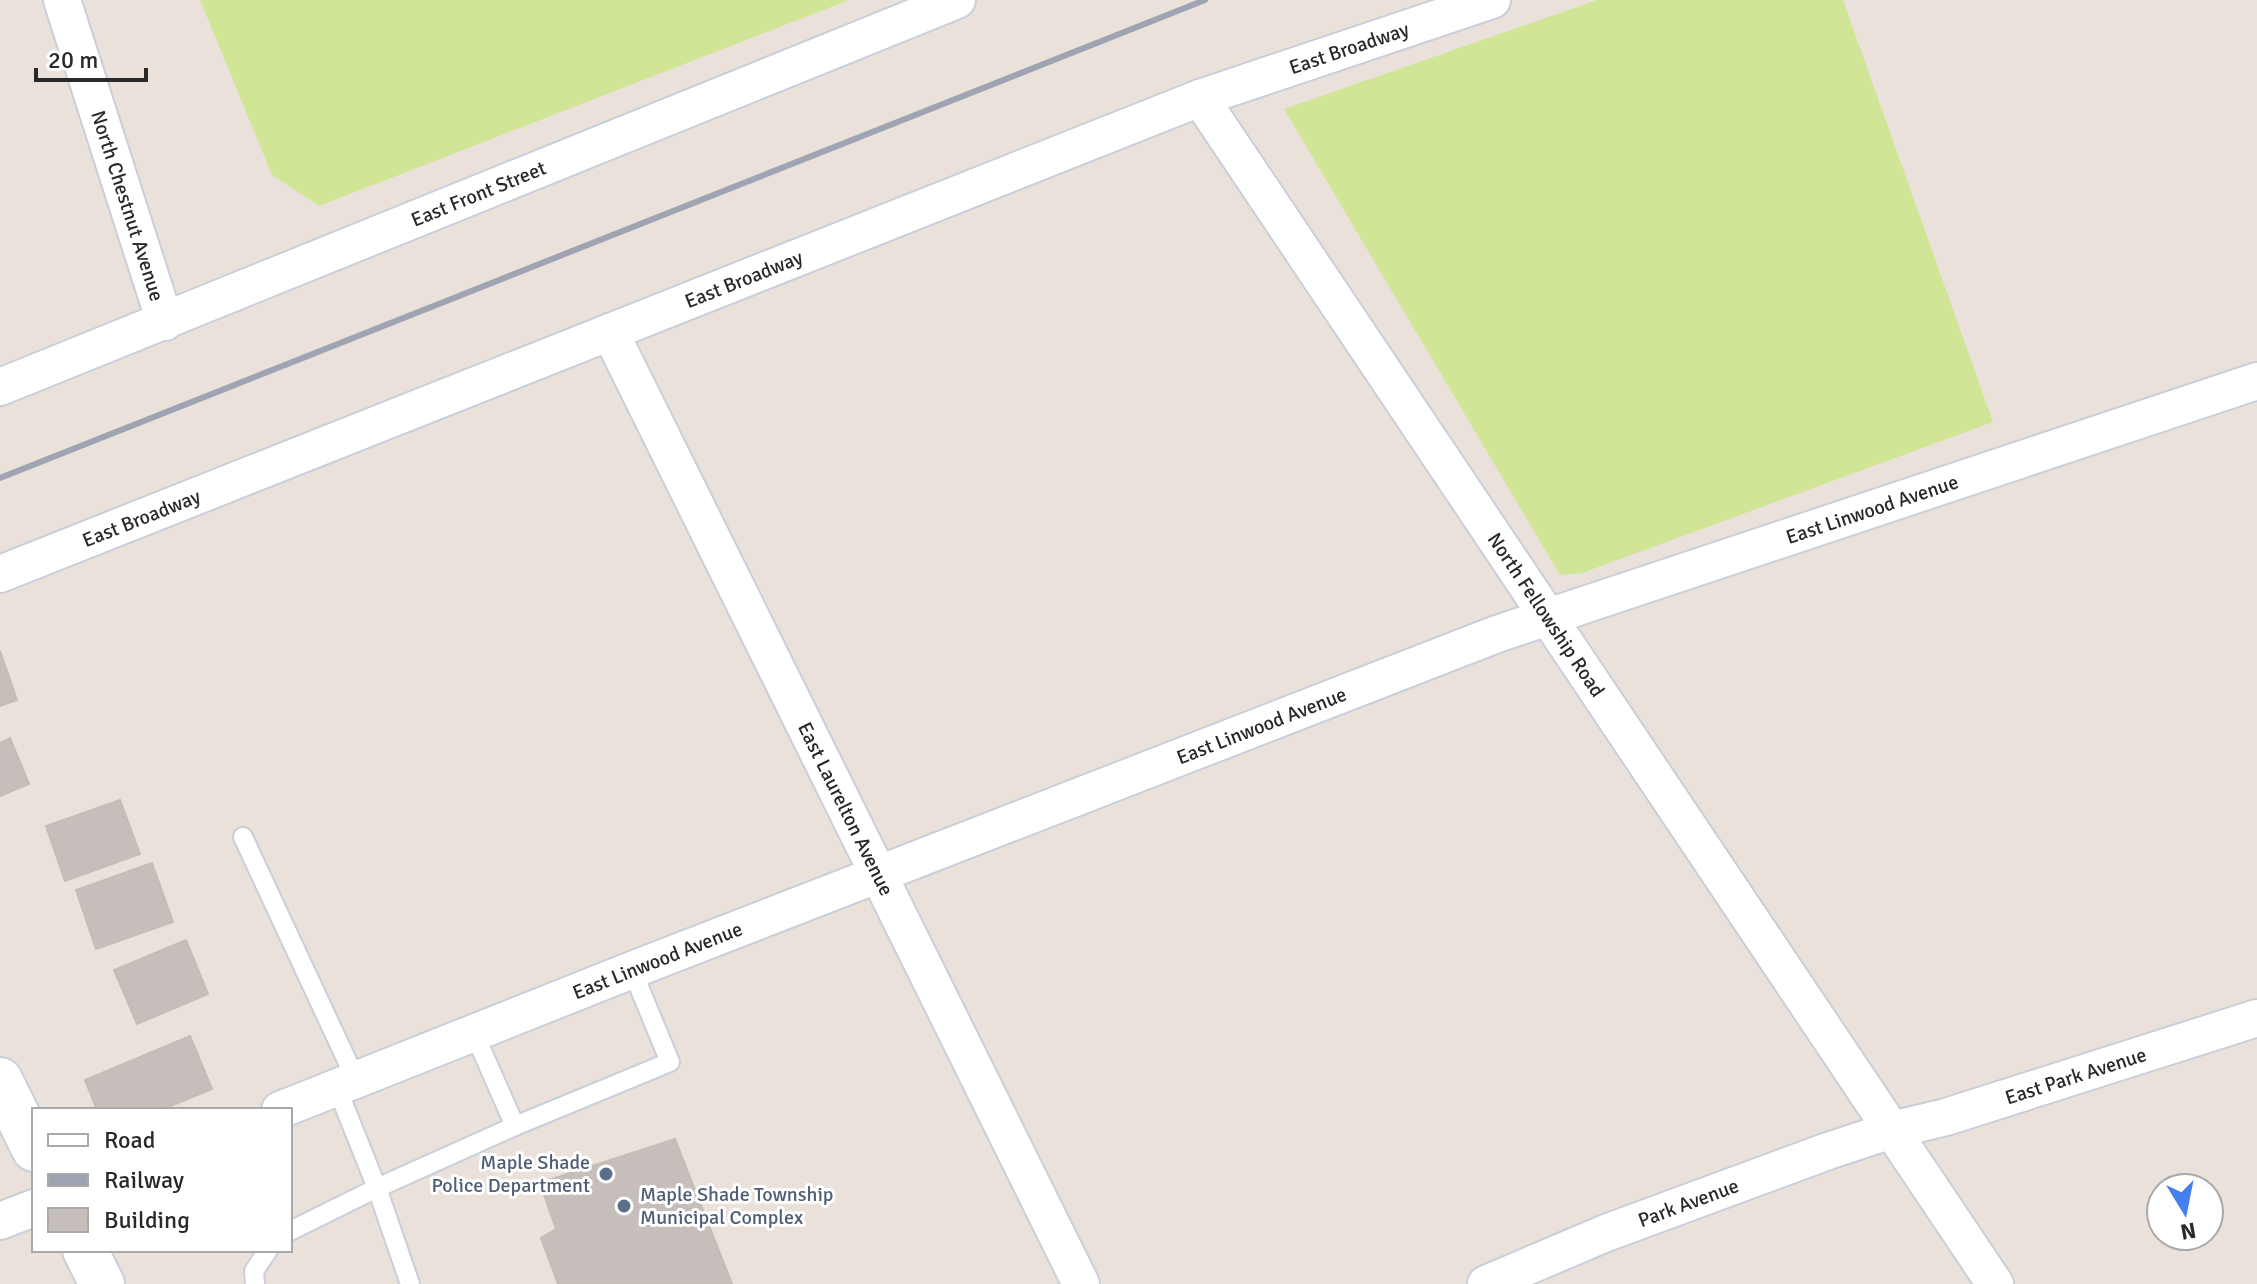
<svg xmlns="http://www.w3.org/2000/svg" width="2257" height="1284" viewBox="0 0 2257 1284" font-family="Signika,sans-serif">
<rect width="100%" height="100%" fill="#eae1db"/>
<g fill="#d0e596">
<path d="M200 0H849L319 206 272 175Z"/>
<path d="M1597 0H1843L1993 422 1582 573 1560 575 1284 109Z"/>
</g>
<g fill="#c6bebb" stroke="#c5bdb5" stroke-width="2">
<path d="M0 651 17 700 0 706Z"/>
<path d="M10 738 29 784 0 796V743Z"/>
<path d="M120 800 140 854 65 881 46 826Z"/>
<path d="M152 863 173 922 96 949 76 890Z"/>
<path d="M186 940 208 994 137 1024 114 970Z"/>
<path d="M190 1036 212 1089 161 1110H97L85 1080Z"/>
<path d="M675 1139 732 1284H558L541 1238 556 1229 540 1183Z"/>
</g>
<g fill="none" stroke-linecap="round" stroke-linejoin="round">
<defs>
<g id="service">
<path d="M243 837 356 1080"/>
<path d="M337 1088 377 1188 410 1284"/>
<path d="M515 1126 670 1062 632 970"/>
<path d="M290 1231 377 1188 515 1126 474 1033"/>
<path d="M255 1284 254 1271 268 1250"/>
</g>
<g id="minor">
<path id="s1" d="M62 0 165 322"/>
<path id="s2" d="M1200 98 1995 1284"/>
<path id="s3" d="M610 332 1081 1284"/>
<path id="s4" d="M0 387 957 0"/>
<path id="s5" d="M0 574 1200 98 1492 0"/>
<path id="s6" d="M280 1110 632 970 1497 634 2257 381"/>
<path d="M0 1221 34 1208"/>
<path id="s7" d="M1486 1284 1606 1233 1828 1151 1892 1130 1946 1117 2257 1018"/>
</g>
<g id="tertiary">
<path d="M0 1080 34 1149"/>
<path d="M85 1250 102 1284"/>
</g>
</defs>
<use href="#service" stroke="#c9cfda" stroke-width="22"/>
<use href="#minor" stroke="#c9cfda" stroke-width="40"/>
<use href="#tertiary" stroke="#c9cfda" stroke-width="48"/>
<use href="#service" stroke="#fff" stroke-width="18"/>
<use href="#minor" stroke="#fff" stroke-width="36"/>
<use href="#tertiary" stroke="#fff" stroke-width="44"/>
<path stroke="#9ea4b2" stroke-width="6" d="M0 478 1205 0"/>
</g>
<g fill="#5c6f8a" stroke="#fff" stroke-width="3">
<circle cx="606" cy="1174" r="8"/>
<circle cx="624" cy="1206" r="8"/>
</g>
<g text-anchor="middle" stroke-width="6" stroke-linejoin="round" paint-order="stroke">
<g font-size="20" fill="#292929" stroke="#fff">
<text dy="7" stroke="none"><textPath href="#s5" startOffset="1448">East Broadway</textPath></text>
<text dy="7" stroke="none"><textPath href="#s4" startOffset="516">East Front Street</textPath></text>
<text dy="7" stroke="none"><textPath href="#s1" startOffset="216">North Chestnut Avenue</textPath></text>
<text dy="7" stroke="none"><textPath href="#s5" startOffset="800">East Broadway</textPath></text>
<text dy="7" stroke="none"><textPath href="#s6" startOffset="1702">East Linwood Avenue</textPath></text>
<text dy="7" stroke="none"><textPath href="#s5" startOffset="152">East Broadway</textPath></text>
<text dy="7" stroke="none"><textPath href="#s2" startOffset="622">North Fellowship Road</textPath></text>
<text dy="7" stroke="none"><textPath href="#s6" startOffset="1054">East Linwood Avenue</textPath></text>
<text dy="7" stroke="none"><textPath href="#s3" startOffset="532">East Laurelton Avenue</textPath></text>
<text dy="7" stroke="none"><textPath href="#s6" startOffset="406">East Linwood Avenue</textPath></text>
<text dy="7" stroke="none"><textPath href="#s7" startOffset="626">East Park Avenue</textPath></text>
<text dy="7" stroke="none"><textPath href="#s7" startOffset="218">Park Avenue</textPath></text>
</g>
<g font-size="20" fill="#4e5e75" stroke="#fff" text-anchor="end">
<text x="590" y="1169">Maple Shade<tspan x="590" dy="23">Police Department</tspan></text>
<text x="640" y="1201" text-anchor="start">Maple Shade Township<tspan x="640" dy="23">Municipal Complex</tspan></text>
</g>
</g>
<rect x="32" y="1108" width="260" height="144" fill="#ffffff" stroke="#a9a9a9" stroke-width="2"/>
<rect x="48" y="1134" width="40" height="12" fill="#ffffff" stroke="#a9a9a9" stroke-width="2"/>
<text x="104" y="1148" font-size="24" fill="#292929">Road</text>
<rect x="48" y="1174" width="40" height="12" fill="#9ea4b2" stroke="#a9a9a9" stroke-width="2"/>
<text x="104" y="1188" font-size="24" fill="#292929">Railway</text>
<rect x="48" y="1208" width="40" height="24" fill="#c6bebb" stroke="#a9a9a9" stroke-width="2"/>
<text x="104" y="1228" font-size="24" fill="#292929">Building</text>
<g transform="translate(2185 1212) rotate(170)"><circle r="38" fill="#ffffff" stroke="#a9a9a9" stroke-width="2"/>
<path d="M0-6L14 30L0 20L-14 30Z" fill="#437fef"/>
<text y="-12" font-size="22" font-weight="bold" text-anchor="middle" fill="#292929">N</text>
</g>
<path d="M36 68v12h110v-12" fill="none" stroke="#292929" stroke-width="4"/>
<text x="48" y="68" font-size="24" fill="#292929" stroke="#ffffff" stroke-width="6" paint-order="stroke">20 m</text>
</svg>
